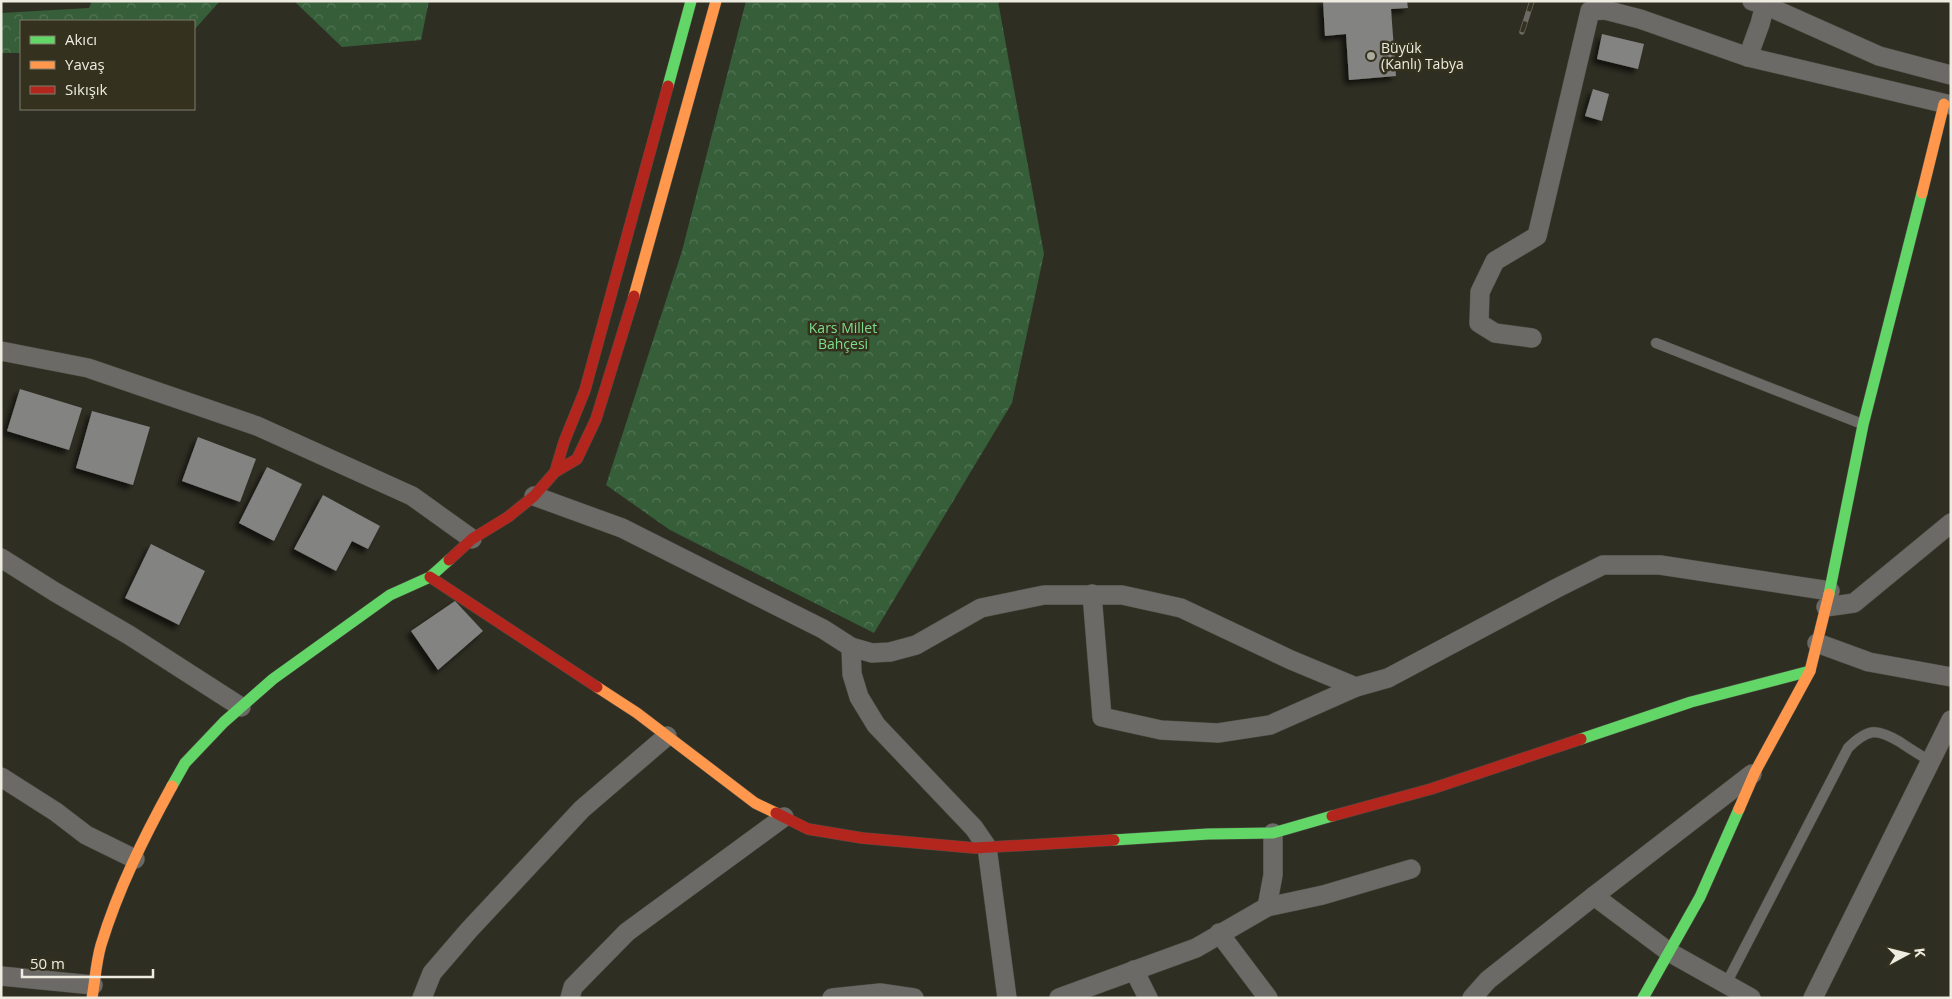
<svg xmlns="http://www.w3.org/2000/svg" width="1952" height="999" viewBox="0 0 1952 999" font-family="'Open Sans',sans-serif">
<defs>
<pattern id="park-crowns" width="20" height="18" patternUnits="userSpaceOnUse" patternTransform="scale(1.25)"><rect width="20" height="18" fill="#365e39"/><path d="M2 6a3 3 0 1 1 6 0M12 15a3 3 0 1 1 6 0" fill="none" stroke="#537555"/></pattern>
<filter id="shadow"><feDropShadow dx="-4.5" dy="4.5" stdDeviation="2.5" flood-color="#0009"/></filter>
</defs>
<rect width="100%" height="100%" fill="#2f2e23"/>
<g fill="url(#park-crowns)">
<path d="M92 1H220L194 30V21H21V53H1V13L89 8Z"/>
<path d="M294 1H429L421 40 342 47Z"/>
<path d="M746 1H998L1044 254 1012 403 874 633 670 530 606 485 682 251Z"/>
</g>
<g fill="#838382" filter="url(#shadow)">
<path d="M1323 1H1407L1408 8 1391 9 1396 76 1349 80 1346 34 1325 36Z"/>
<path d="M1602 34 1644 44 1638 69 1597 59Z"/>
<path d="M1593 89 1609 94 1602 121 1585 116Z"/>
<path d="M20 389 82 408 69 450 7 431Z"/>
<path d="M92 411 150 427 133 485 76 468Z"/>
<path d="M198 437 256 459 240 502 182 481Z"/>
<path d="M267 467 302 484 274 541 239 523Z"/>
<path d="M323 495 380 526 368 549 352 541 336 571 294 549Z"/>
<path d="M151 544 205 571 179 625 125 598Z"/>
<path d="M455 601 483 631 438 670 411 631Z"/>
</g>
<g fill="none" stroke-linecap="round" stroke-linejoin="round">
<defs>
<g id="lane">
<path d="M1656 343 1862 424"/>
<path d="M1726 984 1848 748C1868 728 1877 728 1900 742 1910 749 1920 755 1930 761"/>
</g>
<g id="street">
<path d="M1752 1 1765 5 1879 56 1951 75"/>
<path d="M1748 57 1760 24 1766 1"/>
<path d="M1532 338 1495 333 1479 323 1480 292 1495 261 1537 236 1590 11 1605 10 1640 19 1748 57 1951 105"/>
<path d="M1 351 88 368 257 426 412 496 472 539"/>
<path d="M534 496 622 528 823 629 851 647 872 653 890 652 916 645 981 608 1044 595H1122L1181 608 1291 660 1356 687 1388 678 1557 588 1603 565H1660L1830 591"/>
<path d="M1 558 55 592 129 635 241 707"/>
<path d="M1092 594 1102 717 1161 730 1218 733 1270 725 1356 687"/>
<path d="M1826 607 1854 603 1951 523"/>
<path d="M1817 643 1869 662 1951 677"/>
<path d="M851 647 852 674 859 697 876 725 974 828 987 847 1007 998"/>
<path d="M1 777 56 812 86 835 135 859"/>
<path d="M1594 896 1669 952 1751 998"/>
<path d="M1267 907 1273 875V833"/>
<path d="M1219 933 1268 998"/>
<path d="M1134 970 1148 998"/>
<path d="M1 976 93 985"/>
<path d="M422 998 432 973 469 930 582 809 667 736"/>
<path d="M570 998 573 987 627 932 784 817"/>
<path d="M832 998 880 993 914 998"/>
<path d="M1059 998 1196 948 1267 907 1323 895 1411 869"/>
<path d="M1472 998 1488 980 1594 896 1752 774"/>
<path d="M1813 998 1951 720"/>
</g>
<g id="fast">
<path d="M668 86 691 1"/>
<path d="M1829 594 1863 425 1922 193"/>
<path d="M1581 739 1691 702 1810 671"/>
<path d="M172 786 185 763 224 722 273 679 390 595 430 577 449 560"/>
<path d="M1114 840 1208 834 1273 833 1332 816"/>
<path d="M1643 998 1700 897 1739 809"/>
</g>
<g id="slow">
<path d="M1922 193 1944 104"/>
<path d="M634 296 716 1"/>
<path d="M597 687 637 713 755 803 776 813"/>
<path d="M1739 809 1755 772 1810 671 1829 594"/>
<path d="M92 998C95 981 96 962 101 945 118 889 144 837 172 786"/>
</g>
<g id="jam">
<path d="M555 472 564 442 585 390 668 86"/>
<path d="M449 560 472 539 508 517 534 496 555 472 577 459 596 419 634 296"/>
<path d="M430 577 597 687"/>
<path d="M776 813 808 829 862 838 975 848 1114 840"/>
<path d="M1332 816 1431 789 1581 739"/>
</g>
</defs>
<use href="#lane" stroke="#4d4c42" stroke-width="11"/>
<use href="#street" stroke="#4d4c42" stroke-width="20"/>
<use href="#fast" stroke="#4d4c42" stroke-width="12"/>
<use href="#slow" stroke="#4d4c42" stroke-width="12"/>
<use href="#jam" stroke="#4d4c42" stroke-width="12"/>
<use href="#lane" stroke="#6b6a66" stroke-width="10"/>
<use href="#street" stroke="#6b6a66" stroke-width="19"/>
<use href="#fast" stroke="#63d668" stroke-width="11"/>
<use href="#slow" stroke="#ff974d" stroke-width="11"/>
<use href="#jam" stroke="#b3261e" stroke-width="11"/>
<defs>
<path id="rail" d="M1522 32 1532 1"/>
</defs>
<use href="#rail" stroke="#6b6a64" stroke-width="5.5"/>
<use href="#rail" stroke="#34311e" stroke-width="4" stroke-dasharray="11" stroke-linecap="butt"/>
</g>
<circle fill="#abaa9e" stroke="#34311e" stroke-width="2" cx="1371" cy="56" r="5"/>
<g text-anchor="middle" stroke-width="5" stroke-linejoin="round" paint-order="stroke">
<g font-size="14" fill="#eeece1" stroke="#34311e" text-anchor="start">
<text x="1381" y="53">Büyük<tspan x="1381" dy="16">(Kanlı) Tabya</tspan></text>
</g>
<g font-size="14" fill="#7dde89" stroke="#34311e">
<text x="843" y="333">Kars Millet<tspan x="843" dy="16">Bahçesi</tspan></text>
</g>
</g>
<rect width="1952" height="999" fill="none" stroke="#eeece1" stroke-width="5"/>
<rect x="20" y="20" width="175" height="90" fill="#34311e" stroke="#7e7c6c"/>
<rect x="30" y="36" width="25" height="8" fill="#63d668" stroke="#7e7c6c"/>
<text x="65" y="45" font-size="15" fill="#eeece1">Akıcı</text>
<rect x="30" y="61" width="25" height="8" fill="#ff974d" stroke="#7e7c6c"/>
<text x="65" y="70" font-size="15" fill="#eeece1">Yavaş</text>
<rect x="30" y="86" width="25" height="8" fill="#b3261e" stroke="#7e7c6c"/>
<text x="65" y="95" font-size="15" fill="#eeece1">Sıkışık</text>
<g transform="translate(1907 954) rotate(83)" stroke="#34311e" stroke-width="4" paint-order="stroke">
<path d="M0-4L9 19L0 12L-9 19Z" fill="#eeece1"/>
<text y="-8" font-size="14" font-weight="bold" text-anchor="middle" fill="#eeece1">K</text>
</g>
<path d="M22 969v8h131v-8" fill="none" stroke="#eeece1" stroke-width="2.5"/>
<text x="30" y="969" font-size="15" fill="#eeece1" stroke="#34311e" stroke-width="4" paint-order="stroke">50 m</text>
</svg>
